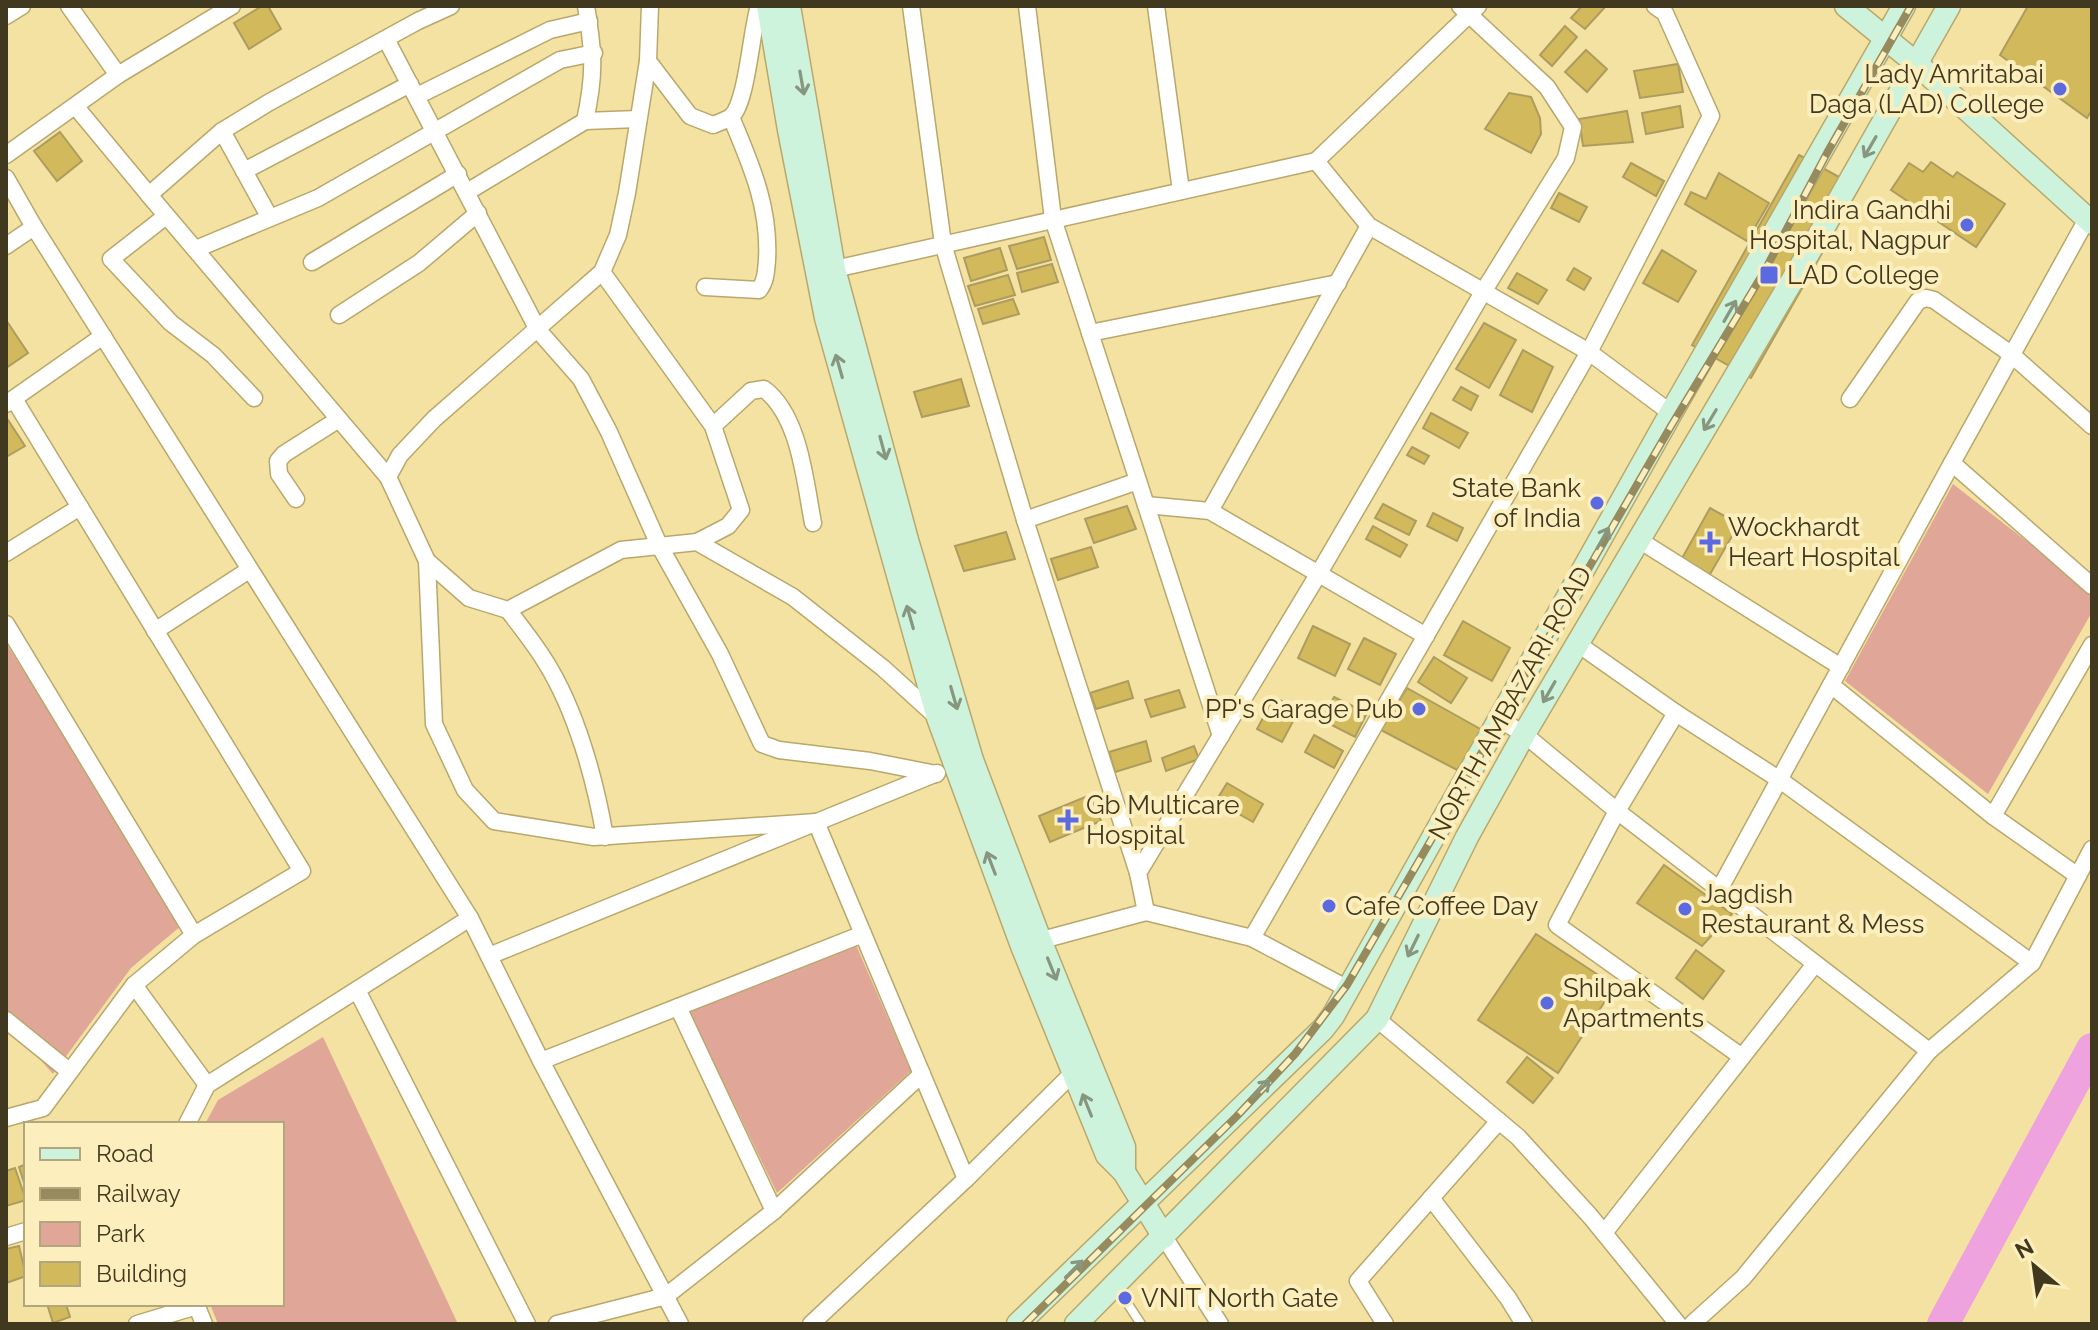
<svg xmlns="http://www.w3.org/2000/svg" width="2098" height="1330" viewBox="0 0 2098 1330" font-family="Raleway,sans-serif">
<rect width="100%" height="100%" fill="#f4e2a2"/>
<g fill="#e0a799">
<path d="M1953 484 2092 592V612L1988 794 1845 681Z"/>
<path d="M6 643 182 925 131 968 53 1074 6 1021Z"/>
<path d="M856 945 911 1071 777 1193 688 1009Z"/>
<path d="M323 1037 458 1324H218L210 1304H282V1124H205L218 1100Z"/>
</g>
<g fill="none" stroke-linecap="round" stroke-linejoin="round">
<path stroke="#eea2de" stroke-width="32" d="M1943 1324 2092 1049"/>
</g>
<g fill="#d2b95b" stroke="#ad9c5f" stroke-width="2">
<path d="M262 6H268L281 29 249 49 234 23Z"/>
<path d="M1582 6H1606L1585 29 1571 18Z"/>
<path d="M2028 6H2092V110L2087 118 2000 55Z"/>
<path d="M1565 26 1577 37 1552 66 1540 55Z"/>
<path d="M1586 50 1607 69 1587 92 1565 72Z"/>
<path d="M1678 64 1683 92 1640 98 1634 71Z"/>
<path d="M1509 93 1531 97 1540 118 1541 134 1531 153 1485 129Z"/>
<path d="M1680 106 1683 127 1646 134 1642 113Z"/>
<path d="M1627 111 1633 142 1583 146 1579 119Z"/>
<path d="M60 132 82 161 57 181 34 151Z"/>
<path d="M1799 155 1859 188 1751 378 1692 345Z"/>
<path d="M1931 162 1953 177 1957 172 2005 204 1976 247 1891 190 1909 163 1923 172Z"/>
<path d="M1631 163 1664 181 1656 196 1623 177Z"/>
<path d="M1719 173 1769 203 1747 241 1685 204 1691 192 1706 199Z"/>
<path d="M1559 193 1587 207 1579 222 1551 208Z"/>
<path d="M1044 237 1051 260 1017 269 1009 246Z"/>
<path d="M1000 248 1007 270 971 281 964 258Z"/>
<path d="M1662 250 1696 271 1678 302 1643 283Z"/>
<path d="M1052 264 1058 282 1022 292 1017 273Z"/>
<path d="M1574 268 1591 278 1584 290 1567 280Z"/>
<path d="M1517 273 1547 290 1538 304 1508 288Z"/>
<path d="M1008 275 1015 295 975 306 968 286Z"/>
<path d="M1013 299 1019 314 983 324 978 309Z"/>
<path d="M8 323 28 353 6 368V324Z"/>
<path d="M1484 323 1516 340 1489 388 1456 369Z"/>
<path d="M1523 350 1553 367 1532 412 1500 395Z"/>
<path d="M961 379 969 406 922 417 914 392Z"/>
<path d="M1461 387 1478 396 1471 410 1453 400Z"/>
<path d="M1431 413 1468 433 1459 448 1423 428Z"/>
<path d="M8 420 25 446 6 457V421Z"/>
<path d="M1412 447 1429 456 1424 464 1407 455Z"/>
<path d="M1383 504 1416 521 1409 535 1375 518Z"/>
<path d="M1127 506 1136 529 1094 543 1085 519Z"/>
<path d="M1710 508 1739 524 1709 576 1681 560Z"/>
<path d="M1433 513 1463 528 1457 541 1427 526Z"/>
<path d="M1373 526 1407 545 1400 557 1366 539Z"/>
<path d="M1006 532 1015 559 964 571 955 546Z"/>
<path d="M1091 547 1098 567 1058 580 1051 559Z"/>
<path d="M1463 621 1510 648 1492 681 1444 655Z"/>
<path d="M1313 626 1350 644 1335 676 1298 658Z"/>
<path d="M1364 638 1396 654 1380 685 1348 669Z"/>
<path d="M1434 657 1467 678 1451 703 1418 682Z"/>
<path d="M1128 681 1133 698 1096 709 1090 693Z"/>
<path d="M1407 688 1484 731 1457 770 1381 730Z"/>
<path d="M1179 690 1185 707 1151 717 1145 700Z"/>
<path d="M1274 697 1299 710 1282 742 1257 729Z"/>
<path d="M1334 697 1367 713 1355 737 1322 720Z"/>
<path d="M1314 735 1343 751 1334 768 1305 752Z"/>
<path d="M1146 741 1151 761 1115 772 1109 752Z"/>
<path d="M1194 746 1199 759 1166 771 1162 758Z"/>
<path d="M1227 783 1263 804 1253 822 1216 801Z"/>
<path d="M1090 795 1101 821 1050 842 1039 816Z"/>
<path d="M1664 865 1732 914 1702 946 1637 903Z"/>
<path d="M1536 934 1615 986 1558 1073 1478 1020Z"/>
<path d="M1696 950 1724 971 1703 999 1676 978Z"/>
<path d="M1527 1057 1553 1078 1533 1103 1507 1082Z"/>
<path d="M26 1164V1189L19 1167Z"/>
<path d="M15 1168 26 1200 6 1206V1171Z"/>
<path d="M19 1246 26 1276 6 1283V1249Z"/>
<path d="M47 1304H66L70 1317 53 1323Z"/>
</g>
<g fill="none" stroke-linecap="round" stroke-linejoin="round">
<defs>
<path id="lane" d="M1124 1298 1141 1324"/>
<g id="street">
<path d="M69 6 118 75"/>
<path d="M650 6 648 61 690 116 713 125C718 123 726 120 731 117 747 103 751 31 759 6"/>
<path d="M911 6 943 244 1025 520 1138 873"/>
<path d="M1027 6 1053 219 1221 736"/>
<path d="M1156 6 1181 191"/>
<path d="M6 16 22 6"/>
<path d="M386 39 538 330 581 379 609 432 659 545 720 654 762 744 779 750 870 761 936 774"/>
<path d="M648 61 627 193 618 235 602 272 434 419 400 455 388 477 427 561 434 724 465 790 494 821 594 837 816 822 966 1179"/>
<path d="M417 96 550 30 589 21"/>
<path d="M76 107 149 195 222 131 268 103 418 21 451 6"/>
<path d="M585 121 638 119"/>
<path d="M222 131 270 218"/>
<path d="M6 155 118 75 232 6"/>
<path d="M1316 161 1369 226 1589 352 1671 413"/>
<path d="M244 171 410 84"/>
<path d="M6 178 34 227 470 918 541 1061 680 1324"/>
<path d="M467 192 585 121C595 74 594 54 586 6"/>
<path d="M149 195 388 477"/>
<path d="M166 216 111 259 171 323 213 355 254 398"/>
<path d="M2087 219 1952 463 2092 586"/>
<path d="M6 246 34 227"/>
<path d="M196 249 318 198 560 60 594 53"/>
<path d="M312 262 458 174"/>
<path d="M826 271 1316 161 1478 6"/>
<path d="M705 287 759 290C766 281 766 271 767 260 770 207 751 165 731 117"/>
<path d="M339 315 419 263 478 213"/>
<path d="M1090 333 1338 283"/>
<path d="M1850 399 1918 301 1926 298 1934 300 2011 354 2092 426"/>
<path d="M6 404 103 336"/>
<path d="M713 426 751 391 764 389C800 416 805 482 813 523"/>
<path d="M296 499 279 474 278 461 284 454 339 419"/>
<path d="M1146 505 1210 511 1426 636"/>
<path d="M1210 511 1369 226"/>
<path d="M1025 520 1138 481"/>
<path d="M1639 540 1841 667"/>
<path d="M697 542 793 597 883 668 937 717"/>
<path d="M6 553 80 507"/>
<path d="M427 561 469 598 508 610 621 550 697 542 728 526 741 510 713 426 602 272"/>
<path d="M508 610C521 627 534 643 545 661 576 710 595 779 605 837"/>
<path d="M6 624 194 935"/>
<path d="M155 631 249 570"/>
<path d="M1578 644 1676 713 1780 780 2032 963 1929 1051"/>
<path d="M1831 685 1993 816"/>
<path d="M1676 713 1617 811 1557 925 1742 1057"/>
<path d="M1501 720 1525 735 1617 811 1929 1051 1743 1278 1692 1324"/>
<path d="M2078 876 1993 816 2092 645"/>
<path d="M1719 890 1952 463"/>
<path d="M1146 912 1138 873 1319 573 1483 292 1566 158 1573 127 1547 87 1460 6"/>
<path d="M1252 938 1589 352 1711 116 1665 13 1655 6"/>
<path d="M1031 943 1146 912 1252 938 1350 990"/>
<path d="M489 956 937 773"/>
<path d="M2032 963 2092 849"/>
<path d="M134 985 207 1085"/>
<path d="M357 990 527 1324"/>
<path d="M678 1007 774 1211"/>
<path d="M1377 1019 1518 1137 1590 1216 1678 1324"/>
<path d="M6 1020 69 1071"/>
<path d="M541 1061 863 934"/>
<path d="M6 1118 43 1108 134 985 194 935 302 871 14 399"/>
<path d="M187 1124 207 1085 470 918"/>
<path d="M1431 1198 1508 1298 1524 1324"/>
<path d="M1604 1233 1815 964"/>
<path d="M6 1237 26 1231"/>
<path d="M1164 1237 1220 1324"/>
<path d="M196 1304 204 1324"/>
<path d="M137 1324 197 1306"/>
<path d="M557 1324 666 1296 774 1211 922 1074"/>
<path d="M811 1324 966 1179 1074 1072"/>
<path d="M1385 1324 1358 1281 1499 1121"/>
</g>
<g id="secondary">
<path d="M768 6 789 130 826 318 938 718 1022 946 1107 1155 1124 1172 1164 1237"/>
<path d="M789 6 834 269 907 540 972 760 1040 940 1124 1147V1172"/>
<path d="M1846 6 1917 64 2092 223"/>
<path d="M1018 1324 1323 1029 1333 1016 1671 413 1904 6"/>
<path d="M1076 1324 1377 1019 1467 837 1527 729 1825 225 1949 6"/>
</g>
</defs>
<use href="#lane" stroke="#b9a86b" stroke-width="11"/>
<use href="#street" stroke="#b9a86b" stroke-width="19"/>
<use href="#secondary" stroke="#b9a86b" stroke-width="25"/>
<use href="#lane" stroke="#fff" stroke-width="8"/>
<use href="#street" stroke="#fff" stroke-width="16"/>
<use href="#secondary" stroke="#cef3dd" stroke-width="22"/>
<defs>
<path id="rail" d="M1025 1324 1237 1116 1295 1054 1347 985 1671 426 1764 272 1827 153 1911 6"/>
</defs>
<use href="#rail" stroke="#978b5e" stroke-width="8"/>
<use href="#rail" stroke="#fdefbd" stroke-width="5" stroke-dasharray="15" stroke-linecap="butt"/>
</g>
<defs><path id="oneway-shaft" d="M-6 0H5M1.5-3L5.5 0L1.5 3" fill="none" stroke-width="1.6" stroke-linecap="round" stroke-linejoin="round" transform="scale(2)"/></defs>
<g stroke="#87967e">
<use href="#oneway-shaft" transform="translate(802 83) rotate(80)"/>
<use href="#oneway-shaft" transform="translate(1870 147) rotate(120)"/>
<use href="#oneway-shaft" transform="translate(1730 311) rotate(-60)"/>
<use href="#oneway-shaft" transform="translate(839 366) rotate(-106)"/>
<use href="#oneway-shaft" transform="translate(1710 420) rotate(121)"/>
<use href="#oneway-shaft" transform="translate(883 448) rotate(75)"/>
<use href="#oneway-shaft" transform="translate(1603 538) rotate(-61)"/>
<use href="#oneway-shaft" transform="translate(910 617) rotate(-106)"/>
<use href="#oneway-shaft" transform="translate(1549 692) rotate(120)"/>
<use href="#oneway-shaft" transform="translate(954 698) rotate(74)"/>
<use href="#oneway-shaft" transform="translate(991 863) rotate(-111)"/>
<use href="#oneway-shaft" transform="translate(1413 946) rotate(116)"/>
<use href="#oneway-shaft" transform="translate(1052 969) rotate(68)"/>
<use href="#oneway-shaft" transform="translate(1261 1089) rotate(-44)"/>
<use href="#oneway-shaft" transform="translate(1087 1105) rotate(-112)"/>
<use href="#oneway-shaft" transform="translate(1074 1269) rotate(-45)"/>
</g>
<g fill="#5c6ae1" stroke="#fdefbd" stroke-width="3">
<circle cx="2060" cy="89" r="8"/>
<circle cx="1967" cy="225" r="8"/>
<rect x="1759" y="265" width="20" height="20" rx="4"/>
<circle cx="1597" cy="503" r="8"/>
<path d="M1706 530h8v8h8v8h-8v8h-8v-8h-8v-8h8z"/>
<circle cx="1419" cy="709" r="8"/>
<path d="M1064 808h8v8h8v8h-8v8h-8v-8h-8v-8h8z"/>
<circle cx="1329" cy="906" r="8"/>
<circle cx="1685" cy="909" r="8"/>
<circle cx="1547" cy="1003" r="8"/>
<circle cx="1125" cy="1298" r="8"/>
</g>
<g text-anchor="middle" stroke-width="8" stroke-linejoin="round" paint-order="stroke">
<g font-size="26" fill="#40391f" stroke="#fdefbd" text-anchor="start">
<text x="2044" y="83" text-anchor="end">Lady Amritabai<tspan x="2044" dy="30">Daga (LAD) College</tspan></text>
<text x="1951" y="219" text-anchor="end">Indira Gandhi<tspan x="1951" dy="30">Hospital, Nagpur</tspan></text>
<text x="1787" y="284">LAD College</text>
<text x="1581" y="497" text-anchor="end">State Bank<tspan x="1581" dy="30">of India</tspan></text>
<text x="1728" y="536">Wockhardt<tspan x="1728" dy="30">Heart Hospital</tspan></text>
<text x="1403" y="718" text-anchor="end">PP's Garage Pub</text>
<text x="1086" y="814">Gb Multicare<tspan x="1086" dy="30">Hospital</tspan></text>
<text x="1701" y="903">Jagdish<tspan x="1701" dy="30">Restaurant &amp; Mess</tspan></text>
<text x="1345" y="915">Cafe Coffee Day</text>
<text x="1563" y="997">Shilpak<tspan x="1563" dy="30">Apartments</tspan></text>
<text x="1141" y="1307">VNIT North Gate</text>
</g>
<g font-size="26" fill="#40391f" stroke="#fdefbd">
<text transform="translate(1510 703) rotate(-61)" y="9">NORTH AMBAZARI ROAD</text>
</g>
</g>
<rect width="2098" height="1330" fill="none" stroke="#40391f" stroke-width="16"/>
<rect x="24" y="1122" width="260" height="184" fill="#fdefbd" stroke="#b1a67e" stroke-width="2"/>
<rect x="40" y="1148" width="40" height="12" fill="#cef3dd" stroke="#b1a67e" stroke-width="2"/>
<text x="96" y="1162" font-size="24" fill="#40391f">Road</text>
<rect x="40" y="1188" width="40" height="12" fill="#978b5e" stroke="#b1a67e" stroke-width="2"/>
<text x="96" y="1202" font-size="24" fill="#40391f">Railway</text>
<rect x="40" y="1222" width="40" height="24" fill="#e0a799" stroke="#b1a67e" stroke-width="2"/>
<text x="96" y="1242" font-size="24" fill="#40391f">Park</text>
<rect x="40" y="1262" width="40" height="24" fill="#d2b95b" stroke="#b1a67e" stroke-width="2"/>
<text x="96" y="1282" font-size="24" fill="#40391f">Building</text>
<g transform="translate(2034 1266) rotate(331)" stroke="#fdefbd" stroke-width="6" paint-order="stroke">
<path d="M0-6L14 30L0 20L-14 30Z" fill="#40391f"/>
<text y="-12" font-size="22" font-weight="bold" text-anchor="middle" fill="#40391f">N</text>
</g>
</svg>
